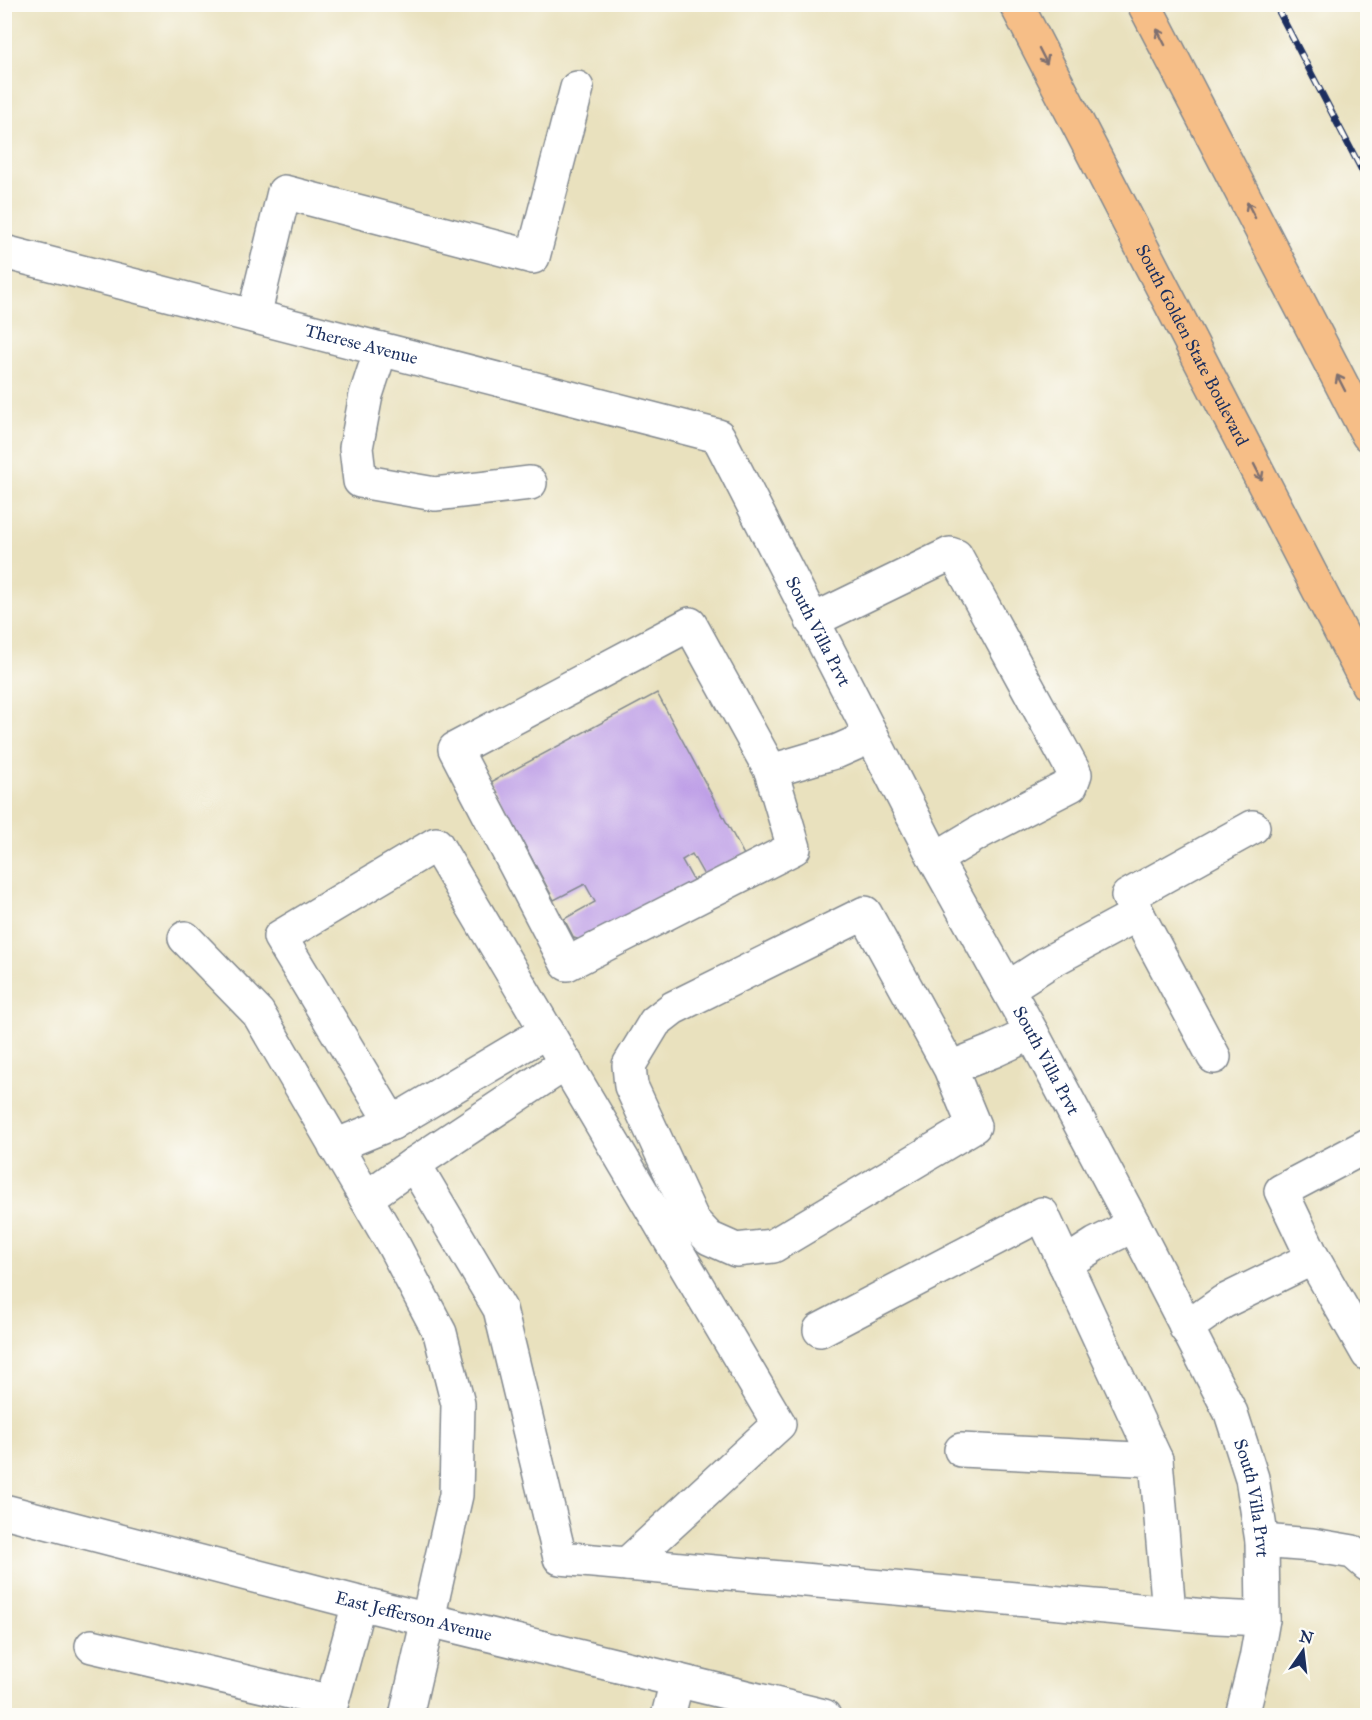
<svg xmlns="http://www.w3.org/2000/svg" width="1372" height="1720" viewBox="0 0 1372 1720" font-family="'IM FELL Great Primer',serif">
<rect width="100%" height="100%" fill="#fdfcf7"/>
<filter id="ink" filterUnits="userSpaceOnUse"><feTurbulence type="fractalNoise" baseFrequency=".0167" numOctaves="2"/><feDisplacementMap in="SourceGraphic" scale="12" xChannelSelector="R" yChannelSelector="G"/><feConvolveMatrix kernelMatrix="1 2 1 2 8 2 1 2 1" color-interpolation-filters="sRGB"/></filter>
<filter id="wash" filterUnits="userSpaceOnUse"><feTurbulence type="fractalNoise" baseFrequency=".008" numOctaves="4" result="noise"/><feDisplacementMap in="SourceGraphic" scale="24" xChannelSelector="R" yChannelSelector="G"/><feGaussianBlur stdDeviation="1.35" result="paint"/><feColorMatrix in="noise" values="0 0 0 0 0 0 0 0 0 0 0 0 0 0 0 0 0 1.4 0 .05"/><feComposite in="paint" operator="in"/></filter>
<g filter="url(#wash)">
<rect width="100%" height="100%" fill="#e9e1be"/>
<g id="blocks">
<path fill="#bfa0e7" d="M657 693 744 855 705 877 692 854 682 860 697 887 591 943 574 938 564 919 595 902 585 884 554 900 491 782Z"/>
</g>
</g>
<g filter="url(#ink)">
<use href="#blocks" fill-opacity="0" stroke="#82888e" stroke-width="1.5"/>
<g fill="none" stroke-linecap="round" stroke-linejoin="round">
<defs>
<g id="minor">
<path id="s1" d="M4 252 718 436 935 859 1032 1033 1134 1225 1231 1413 1252 1478 1262 1541 1263 1619 1256 1659 1242 1716"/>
<path d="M254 316 284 192 533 257 577 88"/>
<path d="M381 349 366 395 356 448 360 481 435 494 530 483"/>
<path d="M812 621 950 554 956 556 1075 774 1071 785 980 832 935 859"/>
<path d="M771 771 794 848 567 964 455 749 690 624 771 771 838 751 872 736"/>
<path d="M185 938 258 1013 394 1246 440 1333 458 1404 456 1495 406 1716"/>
<path d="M1008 988 1047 963 1138 914"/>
<path d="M1214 1057 1128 896 1253 827"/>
<path d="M950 1068 974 1126 773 1246 736 1250 709 1238 693 1221 631 1086 629 1065 655 1022 673 1008 865 913 950 1068 993 1051 1032 1033"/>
<path d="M392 1123 280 937 436 844 779 1424 627 1564"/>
<path d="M1368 1145 1281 1191 1313 1258 1368 1354"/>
<path d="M335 1146 392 1123 547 1031"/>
<path d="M414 1164 500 1309 560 1558 1217 1617 1263 1619"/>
<path d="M366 1198 414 1164 566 1063"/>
<path d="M1065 1264 1096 1244 1134 1225"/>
<path d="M1186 1328 1223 1302 1313 1258"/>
<path d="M820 1330 1042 1214 1156 1460"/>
<path d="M961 1450 1156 1460 1169 1612"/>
<path id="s2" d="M4 1511 359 1603 824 1716"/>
<path d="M1262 1541 1312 1545 1353 1552 1368 1565"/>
<path d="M92 1646 332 1702 359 1603"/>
<path d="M668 1716 677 1680"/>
</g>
<g id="major">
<path id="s3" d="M1016 4 1368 685"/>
<path d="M1144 4 1368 435"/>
</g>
</defs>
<use href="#minor" stroke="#82888e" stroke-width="36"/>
<use href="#major" stroke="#82888e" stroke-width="36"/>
<use href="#minor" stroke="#fff" stroke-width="33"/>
<use href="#major" stroke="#f6be87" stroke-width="33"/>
<defs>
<path id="rail" d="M1275 4 1368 182"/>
</defs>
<use href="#rail" stroke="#1b2f5e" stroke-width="7"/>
<use href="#rail" stroke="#fdfcf7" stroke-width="4.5" stroke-dasharray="14" stroke-linecap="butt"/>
</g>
<defs><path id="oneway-shaft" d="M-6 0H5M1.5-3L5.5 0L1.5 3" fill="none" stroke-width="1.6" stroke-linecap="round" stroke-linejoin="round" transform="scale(1.5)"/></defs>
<g stroke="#7e6f70">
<use href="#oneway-shaft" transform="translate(1161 37) rotate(-117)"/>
<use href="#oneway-shaft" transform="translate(1043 56) rotate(63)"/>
<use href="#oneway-shaft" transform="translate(1251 210) rotate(-117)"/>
<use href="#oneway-shaft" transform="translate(1341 383) rotate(-117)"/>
<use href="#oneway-shaft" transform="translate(1258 472) rotate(63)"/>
</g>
</g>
<g text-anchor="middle" stroke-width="6" stroke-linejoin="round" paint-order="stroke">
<g font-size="18" fill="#1b2f5e" stroke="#fdfcf7">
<text dy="6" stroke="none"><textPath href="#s1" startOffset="369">Therese Avenue</textPath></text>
<text dy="6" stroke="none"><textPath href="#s3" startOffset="384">South Golden State Boulevard</textPath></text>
<text dy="6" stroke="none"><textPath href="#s1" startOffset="957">South Villa Prvt</textPath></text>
<text dy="6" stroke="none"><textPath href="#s1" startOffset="1443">South Villa Prvt</textPath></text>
<text dy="6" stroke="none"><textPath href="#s1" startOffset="1929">South Villa Prvt</textPath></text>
<text dy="6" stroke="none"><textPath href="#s2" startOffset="423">East Jefferson Avenue</textPath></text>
</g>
</g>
<rect width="1372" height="1720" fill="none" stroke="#fdfcf7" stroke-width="24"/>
<g transform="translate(1303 1651) rotate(14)" stroke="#fdfcf7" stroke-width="4.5" paint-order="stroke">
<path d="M0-4.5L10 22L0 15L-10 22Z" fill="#1b2f5e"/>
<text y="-9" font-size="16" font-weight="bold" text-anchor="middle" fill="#1b2f5e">N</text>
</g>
</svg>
